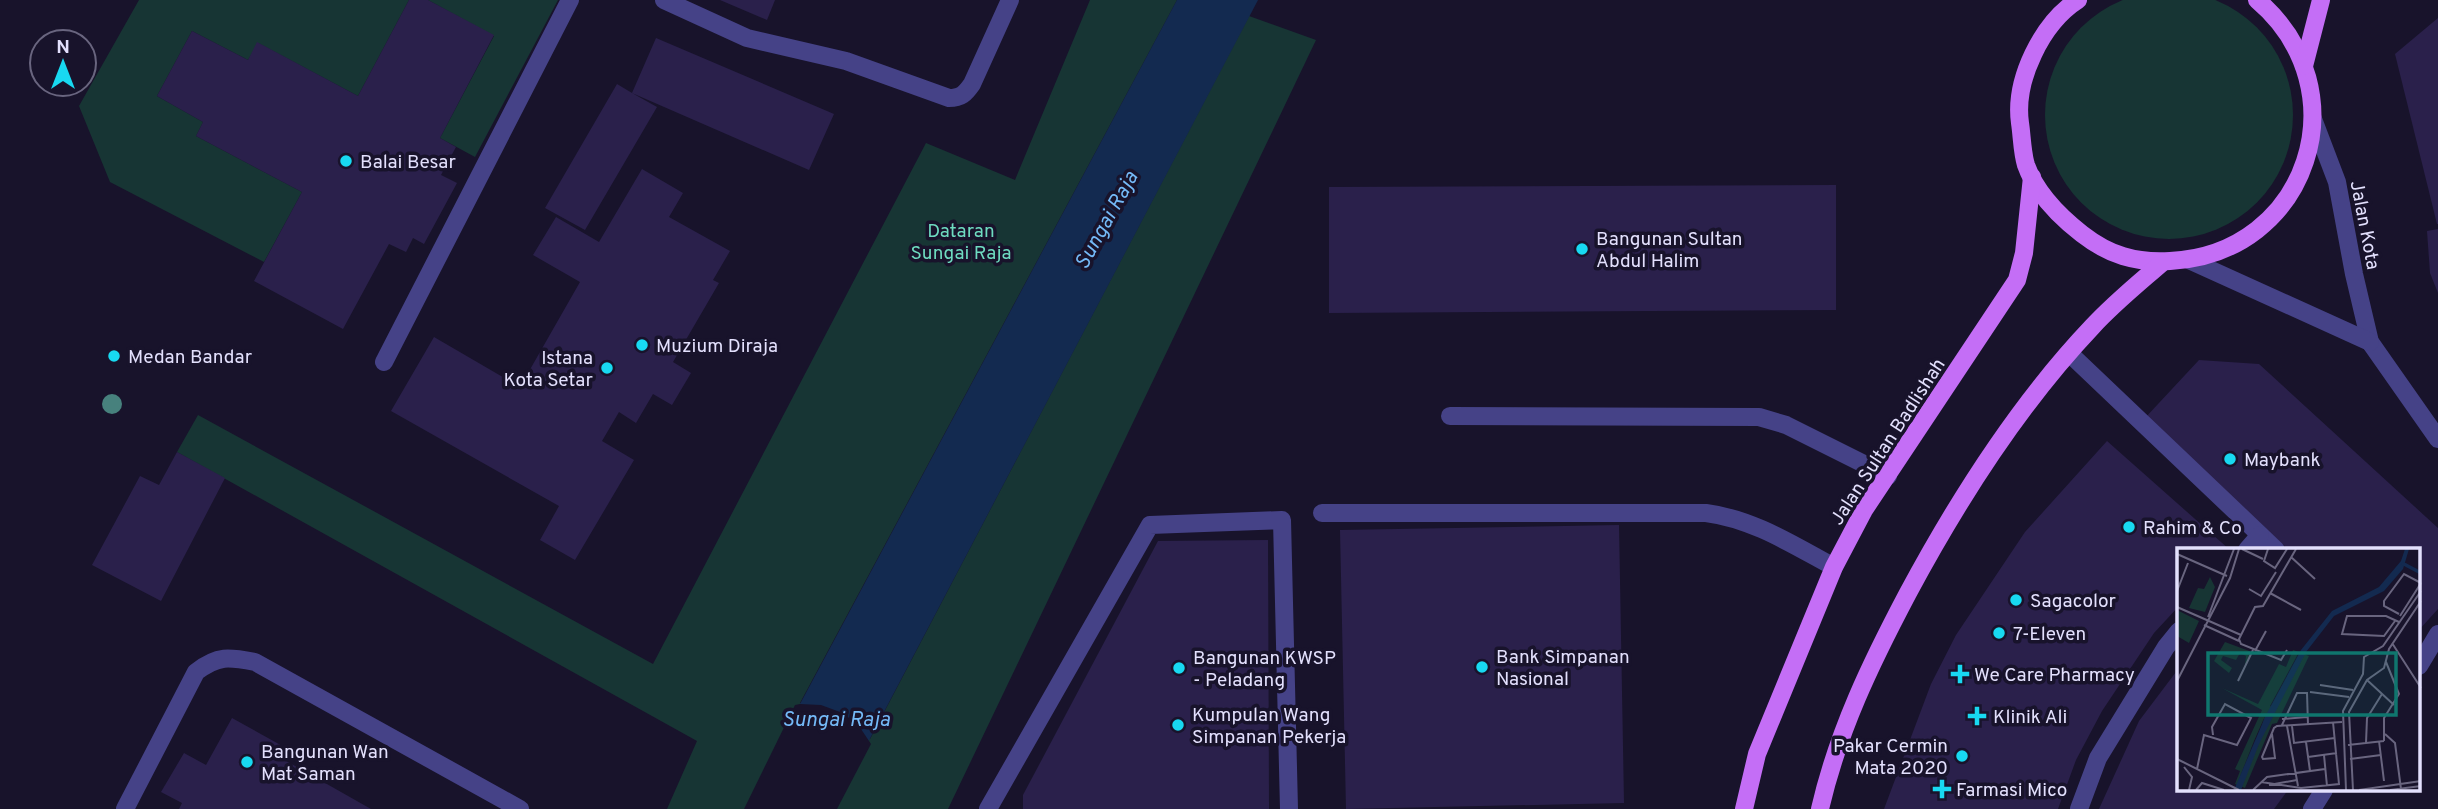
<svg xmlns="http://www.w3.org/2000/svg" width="2438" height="809" viewBox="0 0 2438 809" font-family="Overpass,sans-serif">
<rect width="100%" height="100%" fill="#18132b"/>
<g fill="#173534">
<circle cx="2169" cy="115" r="124"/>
<path d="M139 0H409L358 96 258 43 248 60 192 31 157 96 203 122 196 136 302 192 264 262 110 182 79 106Z"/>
<path d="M428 0H558L475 157 440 138 494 36Z"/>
<path d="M1090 0H1177L800 703 870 739 1249 16 1316 40 948 809H667L697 741 177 452 198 415 653 664 926 143 1015 180Z"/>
</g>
<path fill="#132a50" d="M1177 0H1258L833 809H746L800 704Z"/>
<path fill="#18132b" d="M800 704 821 705 840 712 857 723 871 744 837 809H744L795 705Z"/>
<g fill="#2a204b">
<path d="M409 0H428L494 35 440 138 456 147 441 175 457 183 424 244 413 238 406 252 389 244 343 329 254 281 302 192 196 136 203 122 157 96 192 31 248 60 257 42 358 96Z"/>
<path d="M720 0H775L767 20Z"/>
<path d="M2438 18V224H2437L2395 54Z"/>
<path d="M656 38 834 114 809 170 632 93 657 107 585 230 545 208 617 84 632 93Z"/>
<path d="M642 169 683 193 669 217 730 251 713 280 719 283 673 362 691 373 672 405 653 394 636 423 619 412 602 441 634 460 575 560 540 540 559 506 391 411 434 337 520 387 580 282 533 255 556 217 599 242Z"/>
<path d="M1836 185V310L1329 313V187Z"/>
<path d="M2438 229V293L2430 273 2427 231Z"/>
<path d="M2199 360 2259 364 2438 528V609L2419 630V550H2289L2145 418Z"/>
<path d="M2107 441 2230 550H2179V606L2154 633 2102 711 2076 760 2058 809H1884L1931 684 1956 635 2025 532Z"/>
<path d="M177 452 225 478 161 601 92 565 140 476 159 485Z"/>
<path d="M1619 525 1624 803 1346 809 1340 530Z"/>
<path d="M1268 540 1269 809H1023V795L1158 541Z"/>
<path d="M2179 668V790H2288L2274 809H2099L2139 721Z"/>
<path d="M232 718 286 748 281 758 371 809H179L182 803 161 792 184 753 206 765Z"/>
</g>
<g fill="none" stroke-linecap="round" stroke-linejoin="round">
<g stroke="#454287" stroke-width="18">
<path d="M664 0 747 38 846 61 949 98C961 98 965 94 972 84L1010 0"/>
<path d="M2313 119 2337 182 2354 274 2370 342 2438 439"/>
<path d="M2189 260 2370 342"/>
<path d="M2069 353 2276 550"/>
<path d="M384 362 570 0"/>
<path d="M1450 416 1759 417 1786 425 1888 476"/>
<path d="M1322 513H1706C1753 519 1793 545 1834 567"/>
<path d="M2247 550 2260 535"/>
<path d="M2419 666 2438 634"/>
<path d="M125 809 196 672C218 655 229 657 255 662L520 809"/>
<path d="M988 809 1150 525 1282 520 1289 809"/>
<path d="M2079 809 2098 758 2166 647 2179 631"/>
<path d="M2312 809 2324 790"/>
</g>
<g stroke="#c46ef6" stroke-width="18">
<path d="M2078 0C2042 23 2014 80 2020 123 2022 136 2022 152 2026 165 2036 193 2059 216 2082 234 2109 255 2135 263 2170 261 2309 254 2362 89 2257 0"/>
<path d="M2304 66 2321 0"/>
<path d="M1744 809 1757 754 1834 567 1864 510 2017 280 2024 253 2032 177"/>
<path d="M1820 809C1838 731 1871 663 1908 593 1959 498 2018 405 2092 327 2114 303 2139 283 2163 262"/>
</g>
</g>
<circle fill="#47817d" cx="112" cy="404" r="10"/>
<g fill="#18d9f1" stroke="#18132b" stroke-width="2.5">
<circle cx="346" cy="161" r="7"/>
<circle cx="1582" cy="249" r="7"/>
<circle cx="642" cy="345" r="7"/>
<circle cx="114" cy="356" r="7"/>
<circle cx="607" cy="368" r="7"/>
<circle cx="2230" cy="459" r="7"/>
<circle cx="2129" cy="527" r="7"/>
<circle cx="2016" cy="600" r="7"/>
<circle cx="1999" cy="633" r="7"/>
<circle cx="1482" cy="667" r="7"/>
<circle cx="1179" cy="668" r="7"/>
<path d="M1956.5 663.5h7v7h7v7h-7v7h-7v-7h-7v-7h7z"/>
<path d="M1973.5 705.5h7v7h7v7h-7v7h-7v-7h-7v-7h7z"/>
<circle cx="1178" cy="725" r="7"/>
<circle cx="1962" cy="756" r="7"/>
<circle cx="247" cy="762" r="7"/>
<path d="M1938.5 778.5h7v7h7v7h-7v7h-7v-7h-7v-7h7z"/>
</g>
<g text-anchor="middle" stroke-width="7" stroke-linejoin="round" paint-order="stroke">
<g font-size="19" fill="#e3e0fd" stroke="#18132b" text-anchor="start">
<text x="360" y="168">Balai Besar</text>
<text x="1596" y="245">Bangunan Sultan<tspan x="1596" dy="22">Abdul Halim</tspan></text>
<text x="656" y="352">Muzium Diraja</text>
<text x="128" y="363">Medan Bandar</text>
<text x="593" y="364" text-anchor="end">Istana<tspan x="593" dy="22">Kota Setar</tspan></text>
<text x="2244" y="466">Maybank</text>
<text x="2143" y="534">Rahim &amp; Co</text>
<text x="2030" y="607">Sagacolor</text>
<text x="2013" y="640">7-Eleven</text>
<text x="1496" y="663">Bank Simpanan<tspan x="1496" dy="22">Nasional</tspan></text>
<text x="1193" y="664">Bangunan KWSP<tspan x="1193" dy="22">- Peladang</tspan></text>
<text x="1974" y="681">We Care Pharmacy</text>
<text x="1192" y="721">Kumpulan Wang<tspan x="1192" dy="22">Simpanan Pekerja</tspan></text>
<text x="1993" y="723">Klinik Ali</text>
<text x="1948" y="752" text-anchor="end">Pakar Cermin<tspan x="1948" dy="22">Mata 2020</tspan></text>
<text x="261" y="758">Bangunan Wan<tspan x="261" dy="22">Mat Saman</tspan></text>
<text x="1956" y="796">Farmasi Mico</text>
</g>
<g font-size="19" fill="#e3e0fd" stroke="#18132b">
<text transform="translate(2366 225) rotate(79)" y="7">Jalan Kota</text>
<text transform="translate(1887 441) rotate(-57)" y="7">Jalan Sultan Badlishah</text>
</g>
<g font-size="19" fill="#6edbc0" stroke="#18132b">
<text x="961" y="237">Dataran<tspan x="961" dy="22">Sungai Raja</tspan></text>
</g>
<g font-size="21" font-style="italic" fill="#74b9f7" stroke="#18132b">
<text transform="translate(1106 220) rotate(-61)" y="7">Sungai Raja</text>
<text x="836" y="726">Sungai Raja</text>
</g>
</g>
<g transform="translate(2177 548)">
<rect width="243" height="243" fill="#18132b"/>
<path d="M33 29 38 39 28 64 12 60 21 40 27 41ZM0 62 22 73 12 95 0 88ZM48 94 75 104 68 117 69 108 63 105 59 112 46 108 44 112 55 120 52 125 37 113ZM116 102 122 104 93 158 98 161 127 106 132 108 100 175 95 176 68 240 58 236 63 223 58 221 85 162 45 140 81 156 102 116 109 119ZM88 168 71 222 61 234 77 193Z" fill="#173534" fill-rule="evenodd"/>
<path d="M228 1H232L226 21 207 43 157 68 129 104 82 196 64 242H57L89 167 124 102 155 63 202 39 224 13Z" fill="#132a50"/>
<path fill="none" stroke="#132a50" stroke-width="3.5" d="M225 15 244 25"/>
<path fill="none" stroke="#69657f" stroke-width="2" d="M65 1 86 11M91 1 87 13 98 20 110 1M0 6 50 28M114 9 138 31M72 41 84 48 99 24M0 43 11 15M93 45 124 62M0 59 64 87M222 66 207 58V53L227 26 244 35M223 68 244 35M31 69 57 1M218 73 207 88 165 86 170 68H209L222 74M27 77 62 93M215 95 244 140M110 102 104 112 64 96 62 91 78 59 86 58 119 1M78 103 89 83M190 132 217 157M0 133 53 30 62 1M61 133 76 102M143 137 176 142M133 144 172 149M105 171 130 169M105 177 120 145H130L131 177M110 178 121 238M115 178 117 195 158 190M95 186 98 210 86 211 85 209 97 180 100 178 165 174M208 186 218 195 224 241M202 193 207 233M207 193V170L222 146 209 114M129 194 133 223M189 195 190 170 205 146M171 197 207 193M147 207 150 238M131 209 160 205M0 211 62 242M173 211 204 207M7 219 15 229 12 242M20 221 27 187 60 197 74 170 48 156 35 179 36 187M84 234 124 240 162 236 156 174M92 237 120 232M19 242 25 235 47 242M76 242 90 229 148 221M169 242 166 163 186 126 187 109 206 98 244 43M176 242 172 164 190 132 207 120 212 101 244 53M182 242 244 233M213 242 244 238"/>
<path fill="#0f766e" fill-opacity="0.15" stroke="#0f766e" stroke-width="3.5" d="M31 105H219V167H31Z"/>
<rect width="243" height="243" fill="none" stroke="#e3e0fd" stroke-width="3.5"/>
</g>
<g transform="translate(63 63)"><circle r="33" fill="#18132b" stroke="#69657f" stroke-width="2"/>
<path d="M0-5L12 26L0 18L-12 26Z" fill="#18d9f1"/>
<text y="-10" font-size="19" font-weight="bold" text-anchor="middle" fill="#e3e0fd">N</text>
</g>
</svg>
